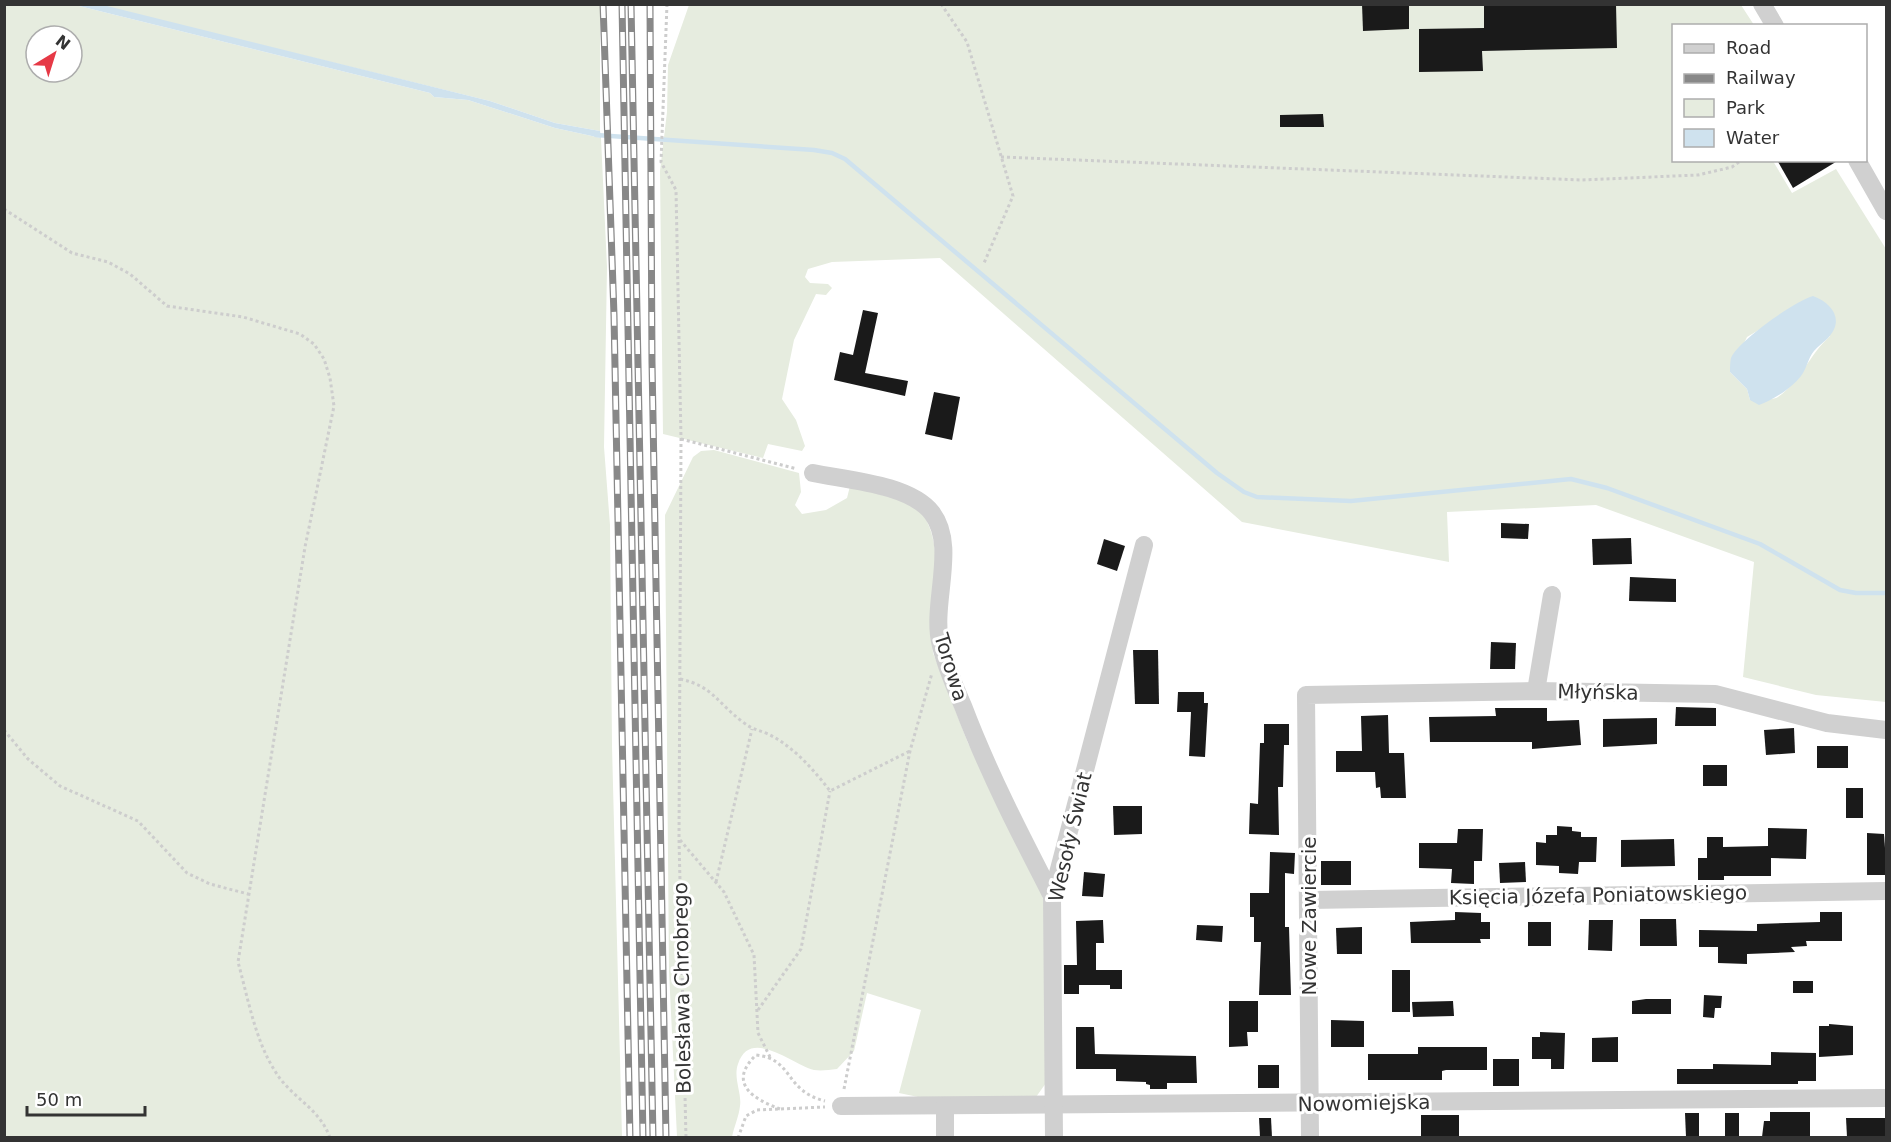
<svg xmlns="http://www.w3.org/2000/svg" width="1891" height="1142" viewBox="0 0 1891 1142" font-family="'DejaVu Sans',sans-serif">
<rect width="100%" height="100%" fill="#fff"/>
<g fill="#e6ecdf" fill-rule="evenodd">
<path d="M5 5H75L430 93 434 97 468 100 555 128 601 138 607 267 604 447 610 525 612 746 622 1137 5 1138ZM36 36H72V72H36Z"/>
<path d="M98 5H600V131L555 123 490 101Z"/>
<path d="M689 5H1741L1754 25 1674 26V160L1773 161 1792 193 1836 169 1886 249V702L1816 695 1743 677 1754 562 1596 505 1447 512 1449 562 1242 522 940 258 832 262 808 269 805 277 810 283 828 284 832 288 826 295 816 294 794 340 782 399 796 420 805 446 802 451 768 444 763 458 663 434 660 171 667 112 668 65ZM1772 322 1830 336C1809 355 1801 381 1778 397 1771 401 1757 399 1750 400L1747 389 1730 372 1747 337Z"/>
<path d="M714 450 799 473 801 492 795 505 802 514 826 510 847 498 850 486C865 491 902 496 913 504 948 532 933 598 932 638L933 653 968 743 1041 886 1044 906 1046 1083 1036 1097 923 1098 899 1093 921 1010 867 993 854 1051 837 1069C829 1070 821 1071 814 1070 792 1064 750 1027 738 1064 733 1078 742 1093 740 1106 739 1116 734 1127 732 1137H677L669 971 665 515 693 457 701 451Z"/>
</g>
<g fill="#cfe2ee">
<path d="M75 5 107 6 490 101 555 123 600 131 601 138 555 128 468 100 434 97 430 93Z"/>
<path d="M1813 296C1832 303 1845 320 1828 338 1824 342 1818 346 1814 351 1808 358 1807 368 1801 376 1792 388 1773 400 1759 405L1750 400 1747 389 1730 372C1730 368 1730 362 1731 358 1738 341 1795 301 1813 296Z"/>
</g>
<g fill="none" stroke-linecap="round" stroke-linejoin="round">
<path stroke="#cfe2ee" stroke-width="4.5" d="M596 135 814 150 832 153 845 159 1217 473 1244 492 1257 497 1351 501 1571 479 1607 488 1760 544 1840 590 1856 593H1886"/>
</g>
<g fill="#1a1a1a">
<path d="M1362 4H1409V29L1363 31Z"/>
<path d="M1484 4H1616L1617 48 1482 51 1483 71 1419 72V29L1484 28Z"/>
<path d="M1323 114 1324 127H1280V115Z"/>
<path d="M1777 160H1839L1793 188Z"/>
<path d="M863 310 878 313 865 373 908 381 905 396 834 380 840 352 853 355Z"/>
<path d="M934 392 960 397 952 440 925 434Z"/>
<path d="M1501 523 1529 524 1528 539 1501 538Z"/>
<path d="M1631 538 1632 564 1593 565 1592 539Z"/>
<path d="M1104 539 1125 546 1117 571 1097 564Z"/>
<path d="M1630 577 1676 579V602L1629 601Z"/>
<path d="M1491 642 1516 643 1515 669H1490Z"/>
<path d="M1133 650H1158L1159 704H1135Z"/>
<path d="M1178 692H1204V703H1208L1205 757 1189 756 1191 712H1177Z"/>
<path d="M1676 707 1716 708V726H1675Z"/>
<path d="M1495 708H1547V721L1579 720 1581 745 1532 749V742H1430L1429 717 1496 716Z"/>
<path d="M1388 715 1389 753H1404L1406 798H1381L1380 787 1376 788 1375 772H1336V751H1362L1361 716Z"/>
<path d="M1657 718V744L1603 747V719Z"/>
<path d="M1264 724H1289V745H1284L1283 787H1278L1279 835 1249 834 1250 803 1258 804 1260 743H1264Z"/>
<path d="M1794 728 1795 753 1766 755 1764 730Z"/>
<rect x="1817" y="746" width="31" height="22"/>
<rect x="1703" y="765" width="24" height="21"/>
<rect x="1846" y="788" width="17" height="30"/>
<path d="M1113 806H1142V834L1114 835Z"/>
<path d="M1557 826 1572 827V831L1581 832V837H1597L1596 862H1579L1578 874 1559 873V866L1536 865V842L1546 843V835H1557Z"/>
<path d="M1768 828 1807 829 1806 859 1771 858V876H1724V880H1698V858H1707V837H1723V847L1768 846Z"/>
<path d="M1458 829H1483L1482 861H1474V884L1451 883 1452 869 1419 868V843H1457Z"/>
<path d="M1867 833 1884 834 1887 875H1867Z"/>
<path d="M1674 839 1675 866 1621 867V840Z"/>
<path d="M1270 852 1295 853 1294 874 1285 873V927H1289L1291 995H1259L1261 942H1254V917H1250V893H1269Z"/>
<rect x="1321" y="861" width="30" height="24"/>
<path d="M1525 862 1526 882 1500 883 1499 863Z"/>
<path d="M1084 872 1105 874 1103 897 1082 896Z"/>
<path d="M1455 912 1481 913V922H1490V939H1480L1481 943H1411L1410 922 1455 920Z"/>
<path d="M1820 912H1842V941H1806L1807 946 1791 947 1795 952 1747 954V964L1718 963V947H1699V930L1757 931V924L1820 922Z"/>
<path d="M1640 919H1676L1677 946H1640Z"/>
<path d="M1103 920 1104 943H1096V970H1122V989H1110V985H1079V994H1064V965H1077L1076 921Z"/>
<path d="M1589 920H1613L1612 951 1588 950Z"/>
<rect x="1528" y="922" width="23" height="24"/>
<path d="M1197 925 1223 926 1222 942 1196 940Z"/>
<path d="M1362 927V954H1337L1336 928Z"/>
<rect x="1392" y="970" width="18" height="42"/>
<rect x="1793" y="981" width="20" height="12"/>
<path d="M1704 995 1722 996 1721 1008H1715L1714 1018 1703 1017Z"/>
<path d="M1646 999H1671V1014H1632V1001Z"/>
<path d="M1229 1001H1258V1032H1247L1248 1046 1229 1047Z"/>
<path d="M1453 1001 1454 1016 1413 1017 1412 1002Z"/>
<path d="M1331 1020 1364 1021V1047H1331Z"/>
<path d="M1829 1024 1853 1026V1055L1819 1057V1026H1829Z"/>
<path d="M1076 1027H1094L1095 1054 1196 1056 1197 1083H1167V1089H1150V1085L1146 1084V1082L1116 1081V1069H1076Z"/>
<path d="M1540 1032 1565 1033 1564 1069H1551V1059H1532V1037H1540Z"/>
<path d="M1618 1037V1062H1592V1038Z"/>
<path d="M1418 1047H1487V1070H1446L1442 1071V1080H1368V1054H1418Z"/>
<path d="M1771 1052 1816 1053V1081H1798V1084H1677V1069H1713V1064L1771 1065Z"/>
<rect x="1493" y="1059" width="26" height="27"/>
<rect x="1258" y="1065" width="21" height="23"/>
<path d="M1770 1112H1810V1137H1762L1764 1121H1770Z"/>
<path d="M1685 1113H1699V1137H1686Z"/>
<rect x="1725" y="1113" width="14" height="24"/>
<rect x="1421" y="1115" width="38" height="22"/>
<path d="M1259 1118H1271L1272 1137H1260Z"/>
<path d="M1846 1118H1886V1137H1847Z"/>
</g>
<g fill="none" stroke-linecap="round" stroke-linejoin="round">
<g stroke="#cdcdcd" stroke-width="3" stroke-dasharray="3 3" stroke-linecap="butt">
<path d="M667 4 661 162 676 190 681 439 679 839 686 1138"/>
<path d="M941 4 967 42 1013 196 984 263"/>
<path d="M1001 157 1582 180 1698 175 1732 167 1742 160"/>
<path d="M4 209 72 253 108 262 130 274 167 306 243 317 300 334 314 344 324 359 330 378 334 406 305 547 238 962C248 998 255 1040 275 1071 290 1097 320 1108 330 1138"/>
<path d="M681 439 797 469"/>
<path d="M680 679C713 686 717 703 743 722 751 729 759 730 768 734 793 746 814 770 830 791L910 751"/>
<path d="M4 730 28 759 60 786 138 821 187 873 210 884 248 894"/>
<path d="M680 840 724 892 754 955 758 1033 770 1057"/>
<path d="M716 882 752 729"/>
<path d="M758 1010 801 949 830 791"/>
<path d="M844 1089 910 751 932 673"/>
<path d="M780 1109C753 1099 727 1083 756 1055 794 1059 784 1091 825 1101"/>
<path d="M738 1138 746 1116 757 1110 825 1107"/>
</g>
<g stroke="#d0d0d0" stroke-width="18">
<path d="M1762 4 1775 26"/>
<path d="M1857 160 1886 211"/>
<path d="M813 473C846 480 910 484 932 513 958 547 930 605 941 646 946 667 955 687 963 706 988 772 1020 834 1052 896"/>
<path d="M1536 691 1552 595"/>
<path d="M1309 900 1886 891"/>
<path d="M841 1106 1886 1098"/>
<path d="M945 1138V1106"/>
<path d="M1054 1138 1052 896 1144 545"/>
<path d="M1310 1138 1306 695 1536 691 1715 694 1827 723 1886 730"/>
</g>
<defs>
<g id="rail">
<path d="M603 4 614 315 630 1138"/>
<path d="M622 4 643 1138"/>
<path d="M631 4 653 1138"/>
<path d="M650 4 652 362 666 1138"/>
</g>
</defs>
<use href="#rail" stroke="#888" stroke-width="7"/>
<use href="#rail" stroke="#fff" stroke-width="4.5" stroke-dasharray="14" stroke-linecap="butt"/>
</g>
<g text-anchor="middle" stroke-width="6" stroke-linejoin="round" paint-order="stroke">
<g font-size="20" fill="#333" stroke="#fff">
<text transform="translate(951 667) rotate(73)" y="7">Torowa</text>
<text transform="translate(1598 692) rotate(1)" y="7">Młyńska</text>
<text transform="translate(1070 837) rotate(-77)" y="7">Wesoły Świat</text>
<text transform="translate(1598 895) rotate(-1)" y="7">Księcia Józefa Poniatowskiego</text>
<text transform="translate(1309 916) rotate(-90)" y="7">Nowe Zawiercie</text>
<text transform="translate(682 988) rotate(-91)" y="7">Bolesława Chrobrego</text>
<text transform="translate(1364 1103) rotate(-1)" y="7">Nowomiejska</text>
</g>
</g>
<rect width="1891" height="1142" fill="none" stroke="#333333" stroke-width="12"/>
<rect x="1672" y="24" width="195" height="138" fill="#ffffff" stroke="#adadad" stroke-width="1.5"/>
<rect x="1684" y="44" width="30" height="9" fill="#d0d0d0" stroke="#adadad" stroke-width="1.5"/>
<text x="1726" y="54" font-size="18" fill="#333333">Road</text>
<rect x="1684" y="74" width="30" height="9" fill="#888888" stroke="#adadad" stroke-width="1.5"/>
<text x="1726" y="84" font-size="18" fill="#333333">Railway</text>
<rect x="1684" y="99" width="30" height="18" fill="#e6ecdf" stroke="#adadad" stroke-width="1.5"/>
<text x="1726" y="114" font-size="18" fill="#333333">Park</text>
<rect x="1684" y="129" width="30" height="18" fill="#cfe2ee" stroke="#adadad" stroke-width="1.5"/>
<text x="1726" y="144" font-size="18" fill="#333333">Water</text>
<g transform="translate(54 54) rotate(38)"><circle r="28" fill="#ffffff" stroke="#adadad" stroke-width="1.5"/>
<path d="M0-4.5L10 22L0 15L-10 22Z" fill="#e63946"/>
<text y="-9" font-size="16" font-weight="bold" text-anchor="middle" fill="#333333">N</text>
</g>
<path d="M27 1106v9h118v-9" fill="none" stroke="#333333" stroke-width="3"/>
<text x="36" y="1106" font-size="18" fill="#333333" stroke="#ffffff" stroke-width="4.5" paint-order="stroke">50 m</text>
</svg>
